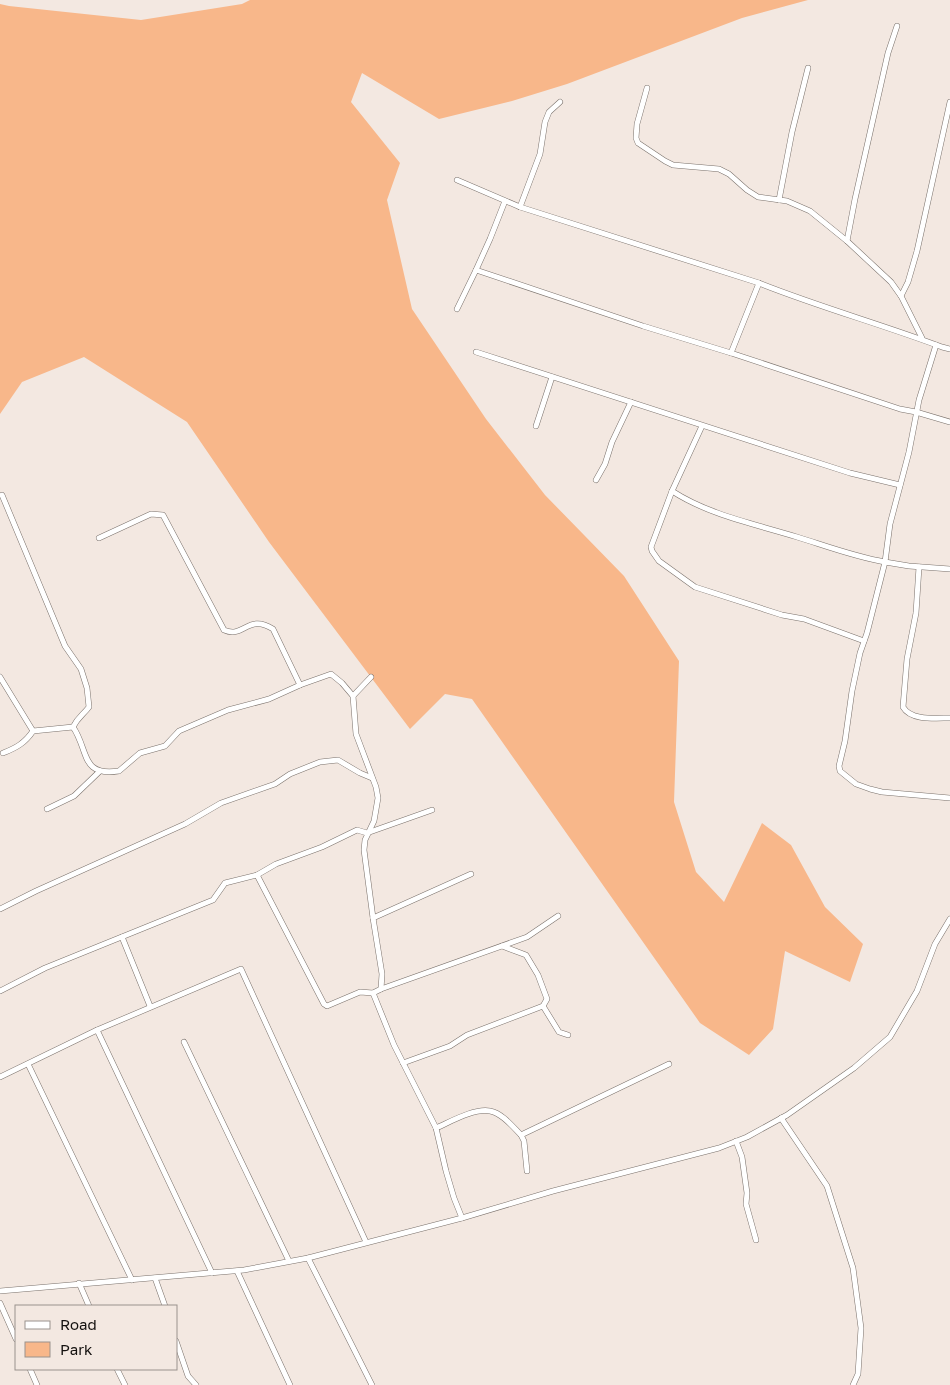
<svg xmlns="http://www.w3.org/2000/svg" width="950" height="1385" viewBox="0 0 950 1385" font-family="'Golos Text',sans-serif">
<rect width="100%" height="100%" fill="#f3e8e1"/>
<path fill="#f8b78a" d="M250 0H808L742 18 567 84 512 101 439 119 362 73 351 102 400 163 387 200 412 309 486 419 545 495 624 576 679 661 674 802 696 872 724 902 762 823 791 845 825 907 863 944 850 982 785 951 773 1029 749 1055 700 1023 472 699 445 694 410 729 269 542 187 422 84 357 22 382 0 414V4L9 6 141 20 242 4Z"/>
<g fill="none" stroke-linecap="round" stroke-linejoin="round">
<defs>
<g id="minor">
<path d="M647 88 637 124 636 138 638 143 665 161 673 165 719 169 729 174 747 190 758 197 787 201 810 211 847 241 891 282 901 296 922 338"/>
<path d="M457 180 520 207 759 283C819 307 881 324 942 347L950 349"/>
<path d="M779 200 792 132 808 68"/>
<path d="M520 207 540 154 545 122 549 112 560 102"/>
<path d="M847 241 855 199 888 53 897 26"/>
<path d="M476 270 490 239 505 201"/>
<path d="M759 283 731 353 900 409 916 412 950 422"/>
<path d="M901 296 908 282 917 251 950 102"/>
<path d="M457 309 476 270 643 326 731 353"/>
<path d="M936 345 919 400 909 452 890 524 885 562 909 566 950 569"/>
<path d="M476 352 850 473 900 485"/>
<path d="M536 426 552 377"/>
<path d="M702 426 672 491 651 547 652 551 659 561 695 587 782 615 804 619 864 641"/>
<path d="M596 480 605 464 612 442 631 402"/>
<path d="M672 491C709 515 755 524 797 537 826 546 855 557 885 562L867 633 860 653 852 691 845 741 839 766 840 771 856 784 870 789 882 792 950 798"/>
<path d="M2 495 65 646 81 669 87 688 89 707C83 715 78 717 73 727 89 750 80 777 119 771L140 753 165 746 179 731 228 710 269 699 300 685"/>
<path d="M99 538 151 514 163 515 224 630C244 639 248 613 273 629L300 685 331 674 342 683 353 696"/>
<path d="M919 567 916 613 907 659 903 707C911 721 936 718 950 718"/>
<path d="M0 677 33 731 73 727"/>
<path d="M371 677 353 696 356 734 376 787 378 798 374 821 365 840 364 850 373 918"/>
<path d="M3 753C16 748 25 743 33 731"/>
<path d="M47 809 74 796 100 771"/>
<path d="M257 875 324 1004 327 1006 360 992 373 993 381 989 382 974 373 918 471 874"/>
<path d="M0 909 36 891 185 824 221 803 275 784 290 774 320 762 338 760 360 773 372 778"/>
<path d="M122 937 150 1006"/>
<path d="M502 946 526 955 538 975 547 999 543 1006 559 1032 568 1035"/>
<path d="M381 989 527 937 558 916"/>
<path d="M0 991 45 968 213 900 225 883 257 875 276 864 322 847 357 830 367 833 432 810"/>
<path d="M373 993 394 1045 436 1128 446 1171 454 1198 462 1218"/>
<path d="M97 1030 212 1273"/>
<path d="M184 1042 289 1261"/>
<path d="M403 1063 450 1046 467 1035 543 1006"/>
<path d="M28 1064 132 1280"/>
<path d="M0 1077 97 1030 241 969 366 1242"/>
<path d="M781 1118 827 1186 853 1268 861 1328 858 1374 853 1385"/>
<path d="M436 1128C450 1122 474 1108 490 1111 502 1113 513 1127 521 1135L669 1064"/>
<path d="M521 1135 524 1141 527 1171"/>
<path d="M736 1141 742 1157 747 1193 746 1204 756 1240"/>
<path d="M308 1258 372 1385"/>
<path d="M237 1271 290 1385"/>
<path d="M155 1278 165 1306"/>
<path d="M79 1283 89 1306"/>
<path d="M0 1291 244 1270 308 1258 462 1218 553 1191 719 1148 747 1137 787 1115 854 1068 890 1037 917 991 935 944 950 919"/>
<path d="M0 1303 16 1339"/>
<path d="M176 1341 188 1376 196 1385"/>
<path d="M30 1369 37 1385"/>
<path d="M117 1369 125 1385"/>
</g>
</defs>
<use href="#minor" stroke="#7a716b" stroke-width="6"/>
<use href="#minor" stroke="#fff" stroke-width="5"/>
</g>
<rect x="15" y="1305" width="162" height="65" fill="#f3e8e1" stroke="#9a928d"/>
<rect x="25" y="1321" width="25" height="8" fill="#ffffff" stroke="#9a928d"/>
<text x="60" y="1330" font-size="15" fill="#14110f">Road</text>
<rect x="25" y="1342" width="25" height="15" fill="#f8b78a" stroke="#9a928d"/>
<text x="60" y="1355" font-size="15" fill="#14110f">Park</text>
</svg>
